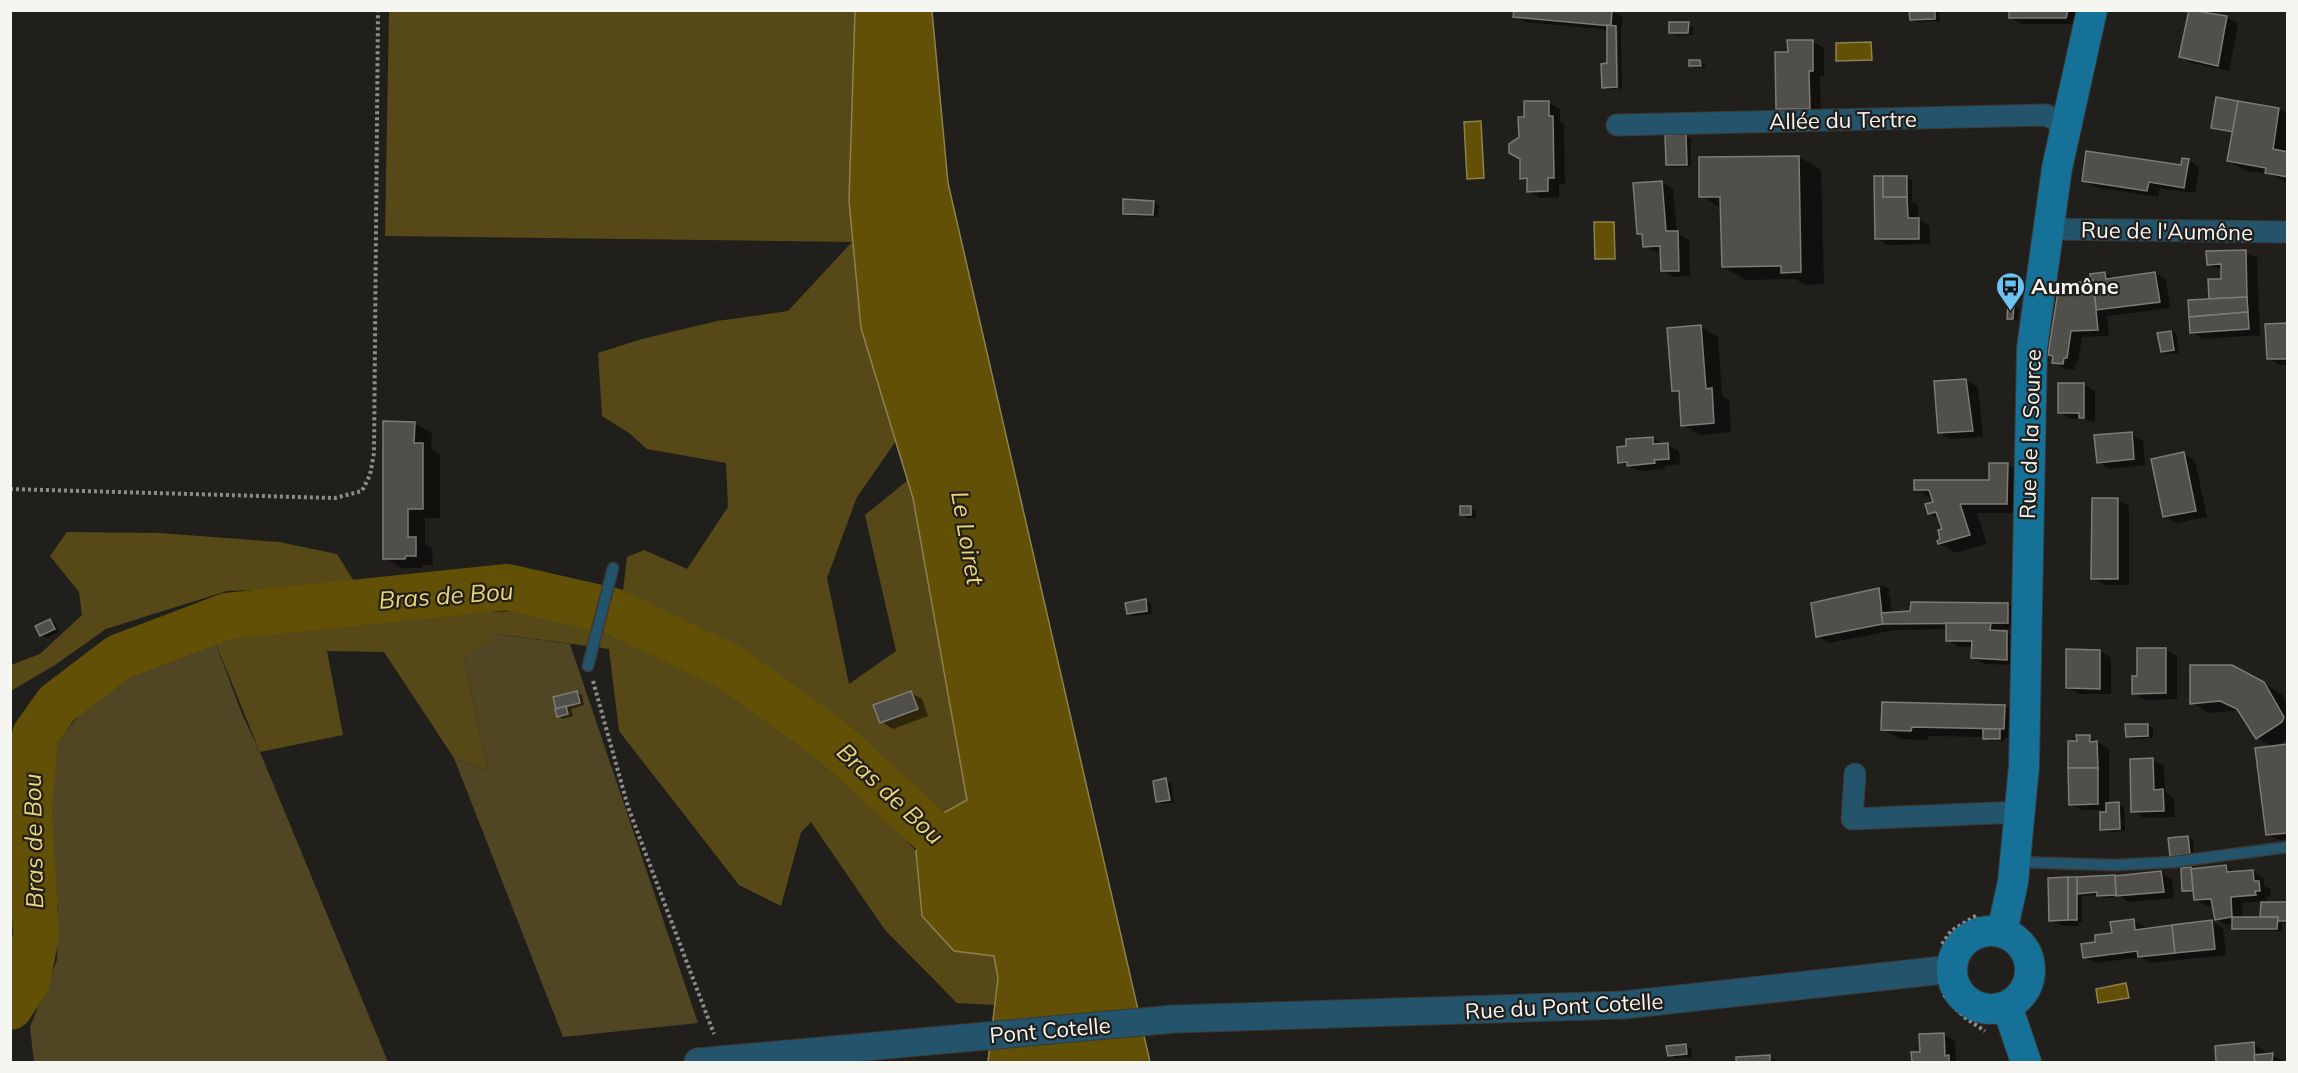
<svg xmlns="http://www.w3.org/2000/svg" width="2298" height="1073" viewBox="0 0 2298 1073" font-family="Mulish,sans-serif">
<rect width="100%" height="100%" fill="#211f1b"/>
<g fill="#504623">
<path d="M497 634 570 644 698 1023 563 1037 454 758 488 771 464 659Z"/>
<path d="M214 639 242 714 260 752 388 1062H34L30 1027 57 960 58 908 48 874 44 816 48 766 60 738 87 706 120 677Z"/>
</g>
<g fill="#564917">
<path d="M389 11H855L849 201 861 328 896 441 857 497 827 578 849 684 896 651 865 515 908 480 913 498 967 800 938 816 830 716 647 603 623 591 627 557 644 550 687 569 728 507 726 463 647 449 629 433 602 416 598 353 642 339 717 321 788 311 852 242 385 236Z"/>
<path d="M67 532 159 533 279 542 337 554 357 586 227 591 106 629 55 665 11 691V665L40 654 82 615 79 592 50 556Z"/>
<path d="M521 611 571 618 746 694 877 808 916 851 922 916 954 951 994 956 998 978 995 1005 957 1003 885 930 811 822 801 832 781 906 739 885 619 731 609 649 498 634 464 659 488 771 454 758 384 652 327 651 343 735 260 752 214 639 276 625 399 615Z"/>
</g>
<g fill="#615006" stroke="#8d824c" stroke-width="1.5">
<path d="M855 11H932L948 183 1150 1062H988L998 978 994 956 954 951 922 916 916 851 938 816 967 800 913 498 861 328 849 201Z"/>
<path d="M1871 42 1872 60 1836 61V43Z"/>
<path d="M1481 121 1484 178 1467 179 1464 122Z"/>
<path d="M1594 222H1614L1615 259H1595Z"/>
<path d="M2126 983 2129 998 2098 1003 2096 989Z"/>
</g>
<g fill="#0007" fill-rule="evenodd">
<path d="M1608 10 1623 17 1621 31 1622 89H1619L1618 31H1615L1616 89 1609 90 1603 87 1609 65V30L1526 22 1515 16Z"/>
<path d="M1911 10H1939L1940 21 1917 22 1911 19Z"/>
<path d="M2023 10H2080L2078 24H2022L2011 18Z"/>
<path d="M2227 17 2238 24 2229 71 2192 63 2181 57Z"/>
<path d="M1688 24 1693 27V35L1676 36 1671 33Z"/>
<path d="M1812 41 1824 48V76H1820L1821 115H1789L1777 109 1789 53Z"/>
<path d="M1700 62 1705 65 1706 68H1695L1690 65Z"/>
<path d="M1548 102 1560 109V122L1564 124 1565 184H1559V197L1540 198 1528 191 1529 181 1522 178 1521 137 1525 119Z"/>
<path d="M2279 109 2288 114V183L2270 174 2246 171 2229 161 2234 133 2212 127Z"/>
<path d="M1685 136 1691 139V167H1672L1667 164Z"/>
<path d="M1799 157 1821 170 1824 284 1806 285 1795 279 1746 280 1723 267 1722 209 1701 196Z"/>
<path d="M2188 160 2199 167 2195 193 2160 188 2158 197 2095 187 2084 180 2182 166Z"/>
<path d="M1906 177 1912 180V202L1918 205V219L1930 226V244L1887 245 1876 238Z"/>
<path d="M1661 182 1673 189 1677 233 1689 240 1690 276 1674 277 1662 270V252H1656L1644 246 1643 236 1639 233Z"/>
<path d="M1154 202 1159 205 1158 217 1130 216 1125 213Z"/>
<path d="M2245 252 2257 258 2260 335 2203 339 2192 332 2223 280 2222 270 2208 264Z"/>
<path d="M2105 273 2115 279 2155 273 2166 280 2170 308 2107 316 2109 336 2082 337 2078 363H2075V370L2065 369 2054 362V357L2050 355 2091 281 2092 275Z"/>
<path d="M2014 306 2019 309 2018 321 2008 318Z"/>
<path d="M2288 324V365H2280L2269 359Z"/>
<path d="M1701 327 1718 337 1722 396 1729 400 1731 432 1700 435 1683 425 1680 395 1673 390Z"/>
<path d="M2170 330 2176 333 2179 353 2167 354 2162 351 2159 332Z"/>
<path d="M1966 380 1978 387 1983 437 1951 439 1939 432Z"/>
<path d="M2083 384 2095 391V423L2084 419H2071L2060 412Z"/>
<path d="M414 423 432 433 431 450 440 455V518H425V544L432 548 433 565H422V568H402L385 558Z"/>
<path d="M2131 434 2143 441 2145 465 2110 469 2098 462Z"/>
<path d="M1652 438 1679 451 1680 464 1665 466V469L1640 471 1619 462Z"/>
<path d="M2184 454 2195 460 2207 517 2176 523 2165 516Z"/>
<path d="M2007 464 2024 474V513H1977L1987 544 1956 553 1939 543 1942 540 1944 530 1940 520 1930 513 1935 503 1932 499 1915 489 1991 481Z"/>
<path d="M2118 500 2129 506V585H2104L2093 578Z"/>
<path d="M1471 508 1476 511V518H1467L1462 514Z"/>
<path d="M1880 585 1889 588 1890 593 1886 594 1890 596 1892 614 2008 604 2019 611V629H2002V632H2007L2018 639V665L1984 664 1973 658V647H1959L1948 640V629L1895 630 1829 643 1818 636 1878 590 1881 591Z"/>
<path d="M1146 601 1151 604 1152 614 1133 616 1128 613Z"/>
<path d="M50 620 55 623 59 632 46 638 41 635Z"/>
<path d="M2165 649 2177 656V699L2145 700 2133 693 2139 677Z"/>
<path d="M2068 651H2100L2111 658V694H2079L2067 687Z"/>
<path d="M2263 683 2281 694 2288 704V739L2275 747 2288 746V839L2279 840 2267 834 2273 747 2257 738 2239 710 2209 713 2192 703Z"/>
<path d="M577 692 582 695 584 705 571 709 573 716 563 719 558 716Z"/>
<path d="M911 693 922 699 928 716 893 729 882 722Z"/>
<path d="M2005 706 2022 716 2021 738H2004V741H1989L1984 737 1929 736 1928 740 1900 739 1882 729Z"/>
<path d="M2147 725 2153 728V738L2132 739 2127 736Z"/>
<path d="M2089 737 2109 749V804H2119L2124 807 2125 831 2107 832 2101 829V810H2082L2070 804 2078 743Z"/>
<path d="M2153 760 2164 766 2165 792 2174 798 2175 817 2144 818 2133 811Z"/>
<path d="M1165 780 1171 783 1174 802 1163 804 1158 801Z"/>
<path d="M2187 837 2193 840 2194 856 2177 858 2171 855Z"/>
<path d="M2226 867 2236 873 2252 871 2264 878V886L2270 889 2271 897 2266 896 2267 903H2288V925L2282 922V931H2239L2233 928V924L2227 925 2216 919 2214 905 2207 906 2196 900 2195 893H2189L2183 890 2191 868 2194 870ZM2262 901V919H2243L2242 903Z"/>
<path d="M2160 873 2172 879 2174 898 2129 902 2120 897 2104 898 2098 895 2082 896V922H2079V926H2062L2050 920V880Z"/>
<path d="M2133 921 2145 927V930L2211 921 2223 928 2226 955 2150 963 2141 957 2096 963 2084 957 2096 943Z"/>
<path d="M1944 1035 1955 1041 1956 1061 1959 1062H1913V1054L1921 1053Z"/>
<path d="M2253 1044 2265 1051V1055H2273L2284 1062H2218L2217 1047Z"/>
<path d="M1685 1046 1691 1049 1692 1057 1675 1058 1670 1055Z"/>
<path d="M1770 1057 1779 1062H1737V1059Z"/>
</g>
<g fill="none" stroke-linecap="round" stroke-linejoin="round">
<path stroke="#615006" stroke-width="46" d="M10 1007 27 981 36 936 29 810 35 735 57 704 119 657 227 616 507 587 613 611 729 667 831 740 950 849 974 877"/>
</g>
<g fill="#514f4a" stroke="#7c7b75" stroke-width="1.5">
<path d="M1514 10H1612L1611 26 1513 17Z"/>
<path d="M1909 10H1935V19L1910 20Z"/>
<path d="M2009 10H2068L2066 18H2009Z"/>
<path d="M2189 10 2227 16 2218 66 2179 57Z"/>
<path d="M1669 22H1689L1688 33H1669Z"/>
<path d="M1607 25 1616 26 1617 87 1602 88 1601 64 1607 63Z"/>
<path d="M1787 40H1813V71H1809L1810 109H1776L1775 52H1788Z"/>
<path d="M1689 60H1700L1701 66H1689Z"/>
<path d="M2216 97 2238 101 2233 132 2211 128Z"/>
<path d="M1524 101H1549V116H1553L1554 178H1548V191L1527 192V178L1520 179V159L1509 153V144L1519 137 1518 117H1524Z"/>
<path d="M2238 101 2279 108 2273 149 2288 152V177L2265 173 2266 168 2227 161Z"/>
<path d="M1686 134 1687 165H1666L1665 135Z"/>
<path d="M2086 151 2181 165 2182 158 2189 159 2184 188 2149 182 2147 191 2082 181Z"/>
<path d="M1799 156 1801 272 1781 273V266L1722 267 1720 197H1699V157Z"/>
<path d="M1874 176H1883V197H1907L1908 218H1919V239H1875Z"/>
<rect x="1883" y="176" width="24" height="21"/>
<path d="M1662 181 1666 231H1678L1679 271H1661L1660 246 1643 247 1642 234H1637L1633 183Z"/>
<path d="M1123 199 1154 201 1153 215 1123 214Z"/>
<path d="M2246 250 2247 297 2209 299 2208 279H2221V264L2207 265 2206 251Z"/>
<path d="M2105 272 2106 279 2155 272 2160 302 2096 310 2093 280H2090V274Z"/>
<path d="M2093 280 2098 330 2071 331 2067 358H2064L2063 364 2052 363 2053 356 2048 355 2059 285Z"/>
<path d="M2247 297 2248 312 2189 317 2188 300Z"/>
<path d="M2008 304 2014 305 2013 319H2007Z"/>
<path d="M2248 312 2249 329 2190 333 2189 317Z"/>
<path d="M2288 323V359H2267L2265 324Z"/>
<path d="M1701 325 1706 389 1712 388 1714 423 1681 426 1679 391H1672L1667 328Z"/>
<path d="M2171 331 2174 350 2161 352 2157 333Z"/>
<path d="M1966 379 1973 431 1938 433 1934 381Z"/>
<path d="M2058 383H2084V418H2079V413H2058Z"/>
<path d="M383 421 415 422 414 443H423V509H408V537H416V556H406L405 559H383Z"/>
<path d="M2132 432 2134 459 2097 463 2094 435Z"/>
<path d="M1653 437V444L1668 443 1669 459 1654 460 1655 463 1627 466V462L1618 463 1617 447 1626 446V439Z"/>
<path d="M2184 452 2196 511 2163 517 2151 459Z"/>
<path d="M1989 463H2008L2007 504H1960L1970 535 1938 544 1937 541 1940 539 1938 530 1942 529 1936 512 1928 514 1925 504 1933 502 1929 490H1914V480H1989Z"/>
<path d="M2092 498H2118V579H2091Z"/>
<rect x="1460" y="506" width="11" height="9"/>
<path d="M1879 588 1883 624 1816 637 1811 603Z"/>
<path d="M1146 599 1147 611 1127 614 1125 603Z"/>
<path d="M1911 602 2008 603V623L1883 624 1881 613 1910 611Z"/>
<path d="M50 619 55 629 40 636 35 626Z"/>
<path d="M1946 623H1991L1990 630 2007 631V660L1971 658 1972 641H1946Z"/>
<path d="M2137 648H2166V693L2132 694V676H2137Z"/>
<path d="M2066 649 2100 650V689L2066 688Z"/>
<path d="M2190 665H2232L2264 682 2284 717 2282 722 2256 739 2237 709 2220 701 2190 704Z"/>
<path d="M577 691 580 703 556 709 553 697Z"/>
<path d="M911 691 918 709 880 723 873 705Z"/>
<path d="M1882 702 2005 705 2004 729 1912 727 1911 731 1881 730Z"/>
<path d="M566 706 568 714 557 717 555 709Z"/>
<path d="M2125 724H2148V736L2126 737Z"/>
<rect x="1983" y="729" width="17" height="10"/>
<path d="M2076 735H2090V742L2097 741 2098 768H2068V741H2077Z"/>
<path d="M2288 744V833L2266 835 2255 748Z"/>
<path d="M2153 758 2154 790 2163 789 2164 811 2131 812 2130 759Z"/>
<path d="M2068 768H2098V804L2069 805Z"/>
<path d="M1166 778 1170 800 1156 802 1153 781Z"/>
<path d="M2119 802 2120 829 2100 830V812H2106V803Z"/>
<path d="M2188 836 2190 854 2170 856 2168 838Z"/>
<path d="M2226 865 2227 872 2253 870 2254 881H2259L2260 891H2255L2256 895 2231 897 2232 917 2215 920 2211 899 2194 900 2191 869Z"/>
<path d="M2191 867 2193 891H2182L2181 868Z"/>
<path d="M2161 871 2164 892 2116 896 2115 876Z"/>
<path d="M2115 875 2116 895 2097 896V892L2077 894V877Z"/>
<path d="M2068 877V920L2049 921 2048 878Z"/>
<rect x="2068" y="877" width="9" height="43"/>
<path d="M2261 902H2288V921H2277L2278 917H2260Z"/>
<path d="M2232 917H2278L2277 929H2232Z"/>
<path d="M2134 919 2135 930 2172 925 2175 953 2138 957 2137 951 2083 958 2081 944 2095 942V935L2112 933 2110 922Z"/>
<path d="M2212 920 2215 949 2175 953 2172 925Z"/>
<path d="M1944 1033 1945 1056 1949 1055V1062H1912L1911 1052H1920L1919 1034Z"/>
<path d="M2254 1042 2255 1062H2216L2215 1046Z"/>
<path d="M1686 1044 1687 1054 1668 1056 1666 1046Z"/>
<path d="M2273 1053 2272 1062H2255L2254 1055Z"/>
<path d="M1770 1055V1062H1736V1057Z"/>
</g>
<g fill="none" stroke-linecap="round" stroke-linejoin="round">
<defs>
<g id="service">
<path d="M588 666 613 568"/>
<path d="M2016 862 2115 865 2173 862 2288 847"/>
</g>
<g id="minor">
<path d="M1617 125 2046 115 2067 126"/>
<path d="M2047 229 2288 232"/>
<path d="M1855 774 1852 819 2020 812"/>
</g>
<path id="tertiary" d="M698 1062 1174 1019 1624 1005 1952 969"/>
<g id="secondary">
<circle cx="1991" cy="970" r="39"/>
<path d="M2002 932 2013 882 2024 766 2032 348 2057 168 2092 10"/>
<path d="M2007 1006 2026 1062"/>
</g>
</defs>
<use href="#service" stroke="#3a3935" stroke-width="13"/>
<use href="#minor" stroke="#3a3935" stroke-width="23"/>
<use href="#tertiary" stroke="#3a3935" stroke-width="29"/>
<use href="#secondary" stroke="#3a3935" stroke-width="32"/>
<g stroke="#8d8c88" stroke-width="4" stroke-dasharray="3 3" stroke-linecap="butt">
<path d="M10 489 335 498 362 491 370 475 374 453 378 10"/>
<path d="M593 681 628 807 714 1034"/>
<path d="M2031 937 2041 974 2034 1000"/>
<path d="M1942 944 1951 931 1977 915"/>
<path d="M1944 995 1964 1017 1985 1031"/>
</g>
<use href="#service" stroke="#23546c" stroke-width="10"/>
<use href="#minor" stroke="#23546c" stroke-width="21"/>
<use href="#tertiary" stroke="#23546c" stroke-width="27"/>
<use href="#secondary" stroke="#157198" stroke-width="30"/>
</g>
<defs>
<symbol id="bus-pin" viewBox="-11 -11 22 30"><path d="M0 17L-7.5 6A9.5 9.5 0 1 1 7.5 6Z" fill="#6ac3f1" stroke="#211f1b"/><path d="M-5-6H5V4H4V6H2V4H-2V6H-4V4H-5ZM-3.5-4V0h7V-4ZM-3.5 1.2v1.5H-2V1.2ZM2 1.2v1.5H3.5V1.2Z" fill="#111"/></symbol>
</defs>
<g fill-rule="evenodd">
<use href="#bus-pin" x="1994" y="270" width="33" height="45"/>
</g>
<g text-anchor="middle" stroke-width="4.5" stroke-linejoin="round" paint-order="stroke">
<g font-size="22" fill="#f5f5f1" stroke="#211f1b">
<text transform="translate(1843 120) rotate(-1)" y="8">Allée du Tertre</text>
<text transform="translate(2167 231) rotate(1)" y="8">Rue de l'Aumône</text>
<text transform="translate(2030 434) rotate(-88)" y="8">Rue de la Source</text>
<text transform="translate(1564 1006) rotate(-3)" y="8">Rue du Pont Cotelle</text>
<text transform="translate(1050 1030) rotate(-5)" y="8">Pont Cotelle</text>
</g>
<g font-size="22" font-weight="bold" fill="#f5f5f1" stroke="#211f1b" text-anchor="start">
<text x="2031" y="294">Aumône</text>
</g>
<g font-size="24" font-style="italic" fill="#eed578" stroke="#211f1b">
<text transform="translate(967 538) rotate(80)" y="8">Le Loiret</text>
<text transform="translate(446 596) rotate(-4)" y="8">Bras de Bou</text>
<text transform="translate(890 794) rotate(43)" y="8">Bras de Bou</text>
<text transform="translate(34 841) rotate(-91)" y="8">Bras de Bou</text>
</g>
</g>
<rect width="2298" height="1073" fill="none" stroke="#f5f5f1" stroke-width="24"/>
</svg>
